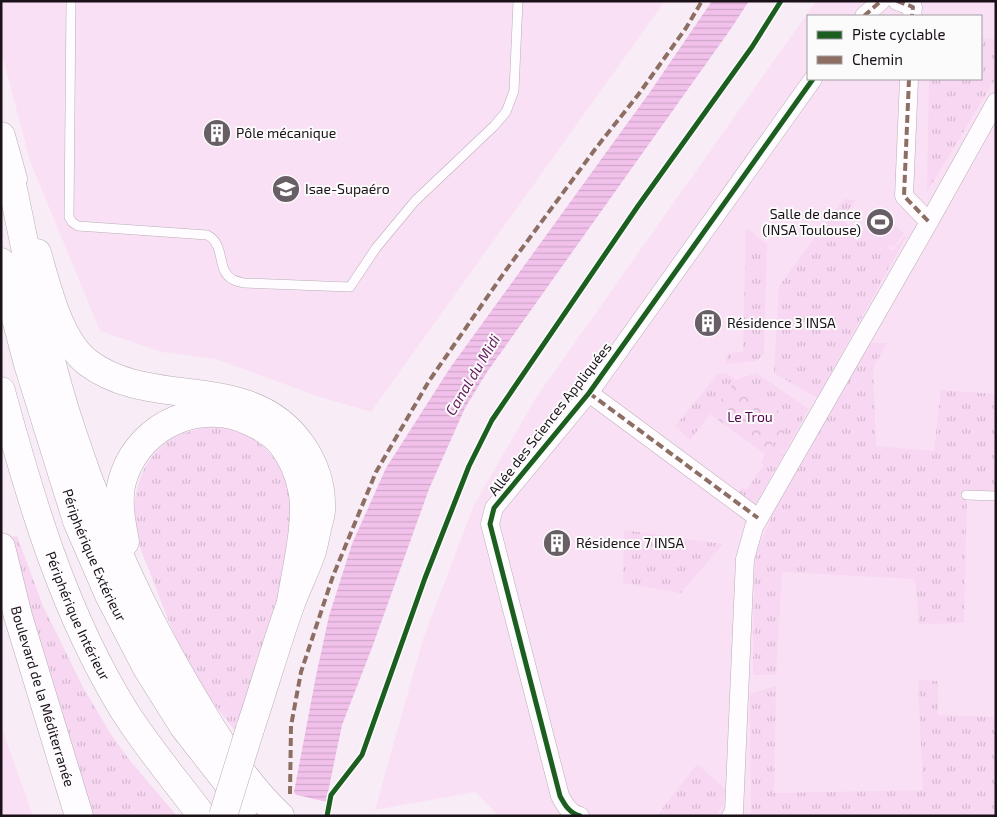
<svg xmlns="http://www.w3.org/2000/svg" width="997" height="817" viewBox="0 0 997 817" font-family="'Exo 2',sans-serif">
<defs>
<pattern id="grass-tufts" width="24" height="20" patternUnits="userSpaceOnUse" patternTransform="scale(1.25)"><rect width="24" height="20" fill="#f7d7f2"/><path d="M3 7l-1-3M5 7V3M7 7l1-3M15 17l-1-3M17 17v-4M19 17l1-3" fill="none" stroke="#d3b8cf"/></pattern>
<pattern id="park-crowns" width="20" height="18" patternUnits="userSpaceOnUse" patternTransform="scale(1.25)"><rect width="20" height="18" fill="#f7d7f2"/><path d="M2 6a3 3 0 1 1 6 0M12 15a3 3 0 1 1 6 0" fill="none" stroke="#d3b8cf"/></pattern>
<pattern id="water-rules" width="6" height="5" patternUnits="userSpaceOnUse" patternTransform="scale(1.25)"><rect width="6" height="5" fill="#f2c1eb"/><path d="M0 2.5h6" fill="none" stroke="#cfa5c9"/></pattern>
</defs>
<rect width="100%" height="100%" fill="#f8ecf6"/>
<g fill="#fae0f5" fill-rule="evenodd">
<path d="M1 1H665L371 412 317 396 216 359 162 352 100 331 30 161 1 51Z"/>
<path d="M816 1H996V816H499L475 792 375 810 423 639 474 505 535 399ZM808 16H981V79H808Z"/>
<path d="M1 726 33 816H1Z"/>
</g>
<g fill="url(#grass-tufts)">
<path d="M981 38 996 39V78L927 192 929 79H981Z"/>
<path d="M844 199 856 200 845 214 848 217 845 222 884 252 888 248 893 251 904 236 906 237 817 398 774 373 779 286Z"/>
<path d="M746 228 767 244 764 354 756 361 725 364 728 353 743 352Z"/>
<path d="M869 343H887L873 368 876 446 934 451 941 390 996 394V492H967L964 623 919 624 915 579 782 572 776 675H753L754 573 757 550 780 498Z"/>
<path d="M726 373 736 380 756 373 809 409 755 505 738 493 742 487 746 490 764 465 761 463 765 454 790 420 736 380 690 440 675 426 718 374Z"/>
<path d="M207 427C255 426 288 460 291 507 292 520 288 535 286 548 284 564 283 582 279 597 267 643 250 687 236 732 226 719 215 706 206 693 183 660 168 620 154 583 149 569 142 555 138 540 129 505 137 463 168 441 180 433 194 430 207 427Z"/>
<path d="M624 530 723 544 681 593 623 583Z"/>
<path d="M17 536 43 606 83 687 112 736 131 762 177 816H91L17 567 10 537Z"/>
<path d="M918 680 938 681V715L996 717V816H751L750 694 776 686 774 793 923 790Z"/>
<path d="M697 764 730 793 716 816H657Z"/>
</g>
<path fill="url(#park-crowns)" d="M736 380 790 420 765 454 710 414Z"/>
<path fill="#f7d7f2" d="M877 212 904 233 893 247 890 245 885 252 861 234Z"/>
<path fill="url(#water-rules)" d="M712 1H749L730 30 487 372 465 408 429 489 373 645 342 725 323 816H294L296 795 294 792 316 676 329 616 352 544 386 468 450 368 650 92Z"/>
<path fill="#f8ecf6" d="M293 794 327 802 325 816H291Z"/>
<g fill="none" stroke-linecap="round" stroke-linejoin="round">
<defs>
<g id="lane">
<path d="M71 1 69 217 72 222 78 226 207 235C226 244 216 270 232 279 235 281 240 282 244 283L350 287 376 248 415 201 494 126 506 112 514 91 518 1"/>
<path d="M966 495 996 496"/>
</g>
<g id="street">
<path d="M897 1 913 7 912 16"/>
<path d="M864 16 881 1"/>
<path d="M909 79 904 196 929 222"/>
<path d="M589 393 758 518"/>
<path d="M580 816C569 813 565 805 560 796L490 524 494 508 589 393 813 79"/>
<path d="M731 816 734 812 745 559 754 527 929 222 996 102"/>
</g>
<g id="primary">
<path d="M1 136 13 179"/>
<path d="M37 253C47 287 59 340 87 362 152 412 250 370 302 446 315 465 322 487 321 510 321 516 318 523 317 529 315 537 314 546 311 554 305 571 297 587 291 603 276 645 264 687 250 729"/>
<path id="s1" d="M1 547 18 616 79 816"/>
</g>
<g id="highway">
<path d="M6 156C26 248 42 343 72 432 101 521 140 607 187 687 212 730 243 782 280 816"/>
<path id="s2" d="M1 262 28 364 77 521 109 595 147 668 184 727 245 805"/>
<path id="s3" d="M1 391C31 501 64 614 125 712 148 748 176 781 202 816"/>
<path d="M125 542C121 520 116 497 124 475 142 423 202 398 251 422 262 427 274 434 282 444 291 456 299 473 302 489 309 518 296 570 291 602"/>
</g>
</defs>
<use href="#lane" stroke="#b8aeb6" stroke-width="10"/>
<use href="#street" stroke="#b8aeb6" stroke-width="19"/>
<use href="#primary" stroke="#b8aeb6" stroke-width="29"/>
<use href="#highway" stroke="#b8aeb6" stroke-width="29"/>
<use href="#lane" stroke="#fefcfe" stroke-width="9"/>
<use href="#street" stroke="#fefcfe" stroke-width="18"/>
<use href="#primary" stroke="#fefcfe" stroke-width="28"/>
<use href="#highway" stroke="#fefcfe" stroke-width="28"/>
<defs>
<path id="primary-bridge" d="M223 816 250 729"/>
</defs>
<use href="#primary-bridge" stroke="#b8aeb6" stroke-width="29" stroke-linecap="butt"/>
<use href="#primary-bridge" stroke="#fefcfe" stroke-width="28"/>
<g stroke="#8d6e63" stroke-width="4" stroke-dasharray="8 4" stroke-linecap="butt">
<path d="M897 1 913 7 912 16"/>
<path d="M864 16 881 1"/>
<path d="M909 79 904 196 929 222"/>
<path d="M589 393 758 518"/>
<path d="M290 794 291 726 301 672 333 576 376 472 429 381 506 270 596 148 638 95 686 28 702 1"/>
</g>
<defs>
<g id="cycleway">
<path d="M327 816 331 795 362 755 425 578 469 466 492 420 638 206 752 47 781 1"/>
<path d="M580 816C569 813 565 805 560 796L490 524 494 508 589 393 813 79"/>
</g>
</defs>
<use href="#cycleway" stroke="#fbfbfb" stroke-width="8"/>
<use href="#cycleway" stroke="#1b5e20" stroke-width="5"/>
</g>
<defs>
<symbol id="building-disc" viewBox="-11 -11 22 22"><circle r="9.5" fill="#685e66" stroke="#fbfbfb"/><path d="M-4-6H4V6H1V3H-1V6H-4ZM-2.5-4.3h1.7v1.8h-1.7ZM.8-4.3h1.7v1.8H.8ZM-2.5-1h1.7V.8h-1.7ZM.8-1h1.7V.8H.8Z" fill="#fff"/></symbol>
<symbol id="university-disc" viewBox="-11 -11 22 22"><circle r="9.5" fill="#685e66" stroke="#fbfbfb"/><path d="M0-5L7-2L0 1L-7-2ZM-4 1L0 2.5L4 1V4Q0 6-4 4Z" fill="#fff"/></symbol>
<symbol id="stadium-disc" viewBox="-11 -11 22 22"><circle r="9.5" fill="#685e66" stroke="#fbfbfb"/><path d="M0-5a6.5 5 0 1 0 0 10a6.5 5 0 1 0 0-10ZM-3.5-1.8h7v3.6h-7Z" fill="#fff"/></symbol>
</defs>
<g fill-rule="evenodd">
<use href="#building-disc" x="201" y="117" width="32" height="32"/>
<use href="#university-disc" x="270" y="173" width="32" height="32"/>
<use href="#stadium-disc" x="864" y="206" width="32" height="32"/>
<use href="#building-disc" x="692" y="307" width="32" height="32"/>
<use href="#building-disc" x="541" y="527" width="32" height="32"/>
</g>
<g text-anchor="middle" stroke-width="4" stroke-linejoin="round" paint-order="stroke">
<g font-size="14" fill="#1b1119" stroke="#fbfbfb" text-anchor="start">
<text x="236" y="138">Pôle mécanique</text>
<text x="305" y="194">Isae-Supaéro</text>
<text x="861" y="219" text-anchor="end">Salle de dance<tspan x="861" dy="16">(INSA Toulouse)</tspan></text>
<text x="727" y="328">Résidence 3 INSA</text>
<text x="576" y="548">Résidence 7 INSA</text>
</g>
<g font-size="14" fill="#55074f" stroke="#fbfbfb">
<text x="750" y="422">Le Trou</text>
</g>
<g font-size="14" fill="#1b1119" stroke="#fbfbfb">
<text transform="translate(550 419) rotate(-52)" y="5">Allée des Sciences Appliquées</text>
<text dy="5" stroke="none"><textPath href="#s2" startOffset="308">Périphérique Extérieur</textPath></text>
<text dy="5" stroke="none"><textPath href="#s3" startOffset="238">Périphérique Intérieur</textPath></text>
<text dy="5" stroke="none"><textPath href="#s1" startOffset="155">Boulevard de la Méditerranée</textPath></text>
</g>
<g font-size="15" font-style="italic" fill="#661b5f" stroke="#fbfbfb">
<text transform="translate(473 375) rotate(-59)" y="5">Canal du Midi</text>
</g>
</g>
<rect width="997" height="817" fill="none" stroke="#1b1119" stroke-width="5"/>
<rect x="807" y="15" width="175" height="65" fill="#fbfbfb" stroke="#a19da1"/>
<rect x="817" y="31" width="25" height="8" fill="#1b5e20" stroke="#a19da1"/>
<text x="852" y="40" font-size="15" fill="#1b1119">Piste cyclable</text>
<rect x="817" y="56" width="25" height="8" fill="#8d6e63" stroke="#a19da1"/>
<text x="852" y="65" font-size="15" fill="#1b1119">Chemin</text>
</svg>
